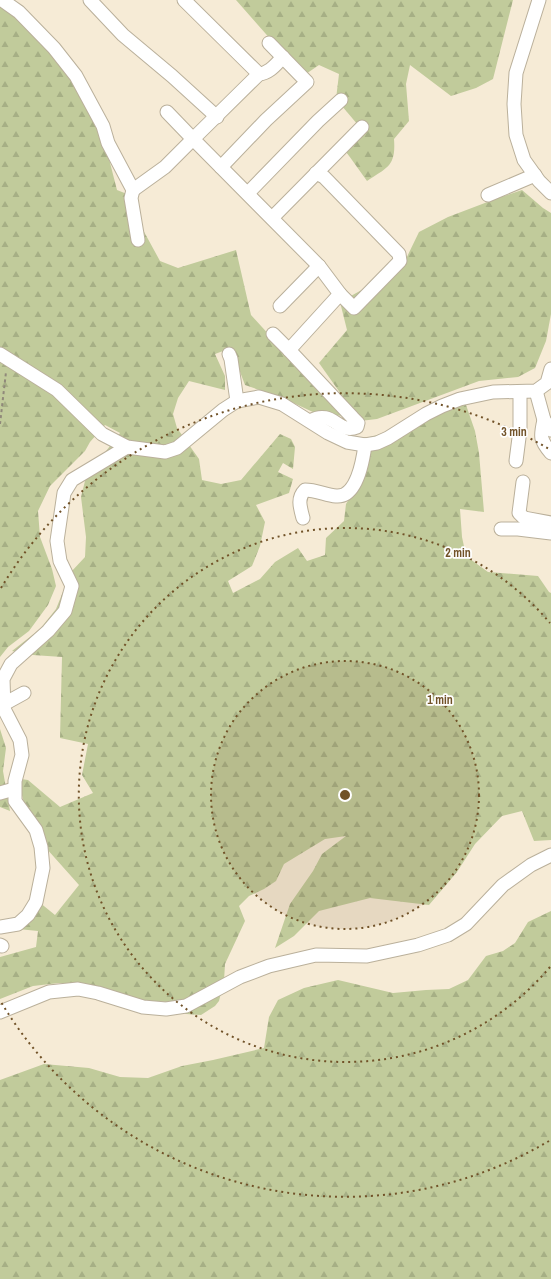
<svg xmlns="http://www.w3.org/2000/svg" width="551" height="1279" viewBox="0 0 551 1279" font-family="'Archivo Narrow',sans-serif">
<defs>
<pattern id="forest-firs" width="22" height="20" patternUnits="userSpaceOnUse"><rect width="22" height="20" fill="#c1cb9b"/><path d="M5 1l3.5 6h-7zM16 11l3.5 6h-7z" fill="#a6af85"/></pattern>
</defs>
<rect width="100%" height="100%" fill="#f6ebd6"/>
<g fill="url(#forest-firs)">
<path d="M236 0H513L493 79 476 88 451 96 410 65 406 84 409 121 394 139C396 166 388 167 367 181L342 146 358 125 336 99 339 74 319 65 303 76Z"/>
<path d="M0 4 45 44 75 81 92 114 107 151 117 190 127 194 142 228 160 261 178 268 236 250 251 315 343 416 315 413 285 399 245 385 231 348 215 354 225 376V390L189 381 178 398 173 414 177 428 199 459 202 480 221 484 241 480 280 434 291 439 295 447 293 469 283 463 278 472 293 479 289 493 256 505 265 522 260 546 252 566 228 581 233 593 260 579 275 562 298 548 307 561 325 555 326 538 344 521 346 504 364 475 370 437 417 424 465 402 475 431 479 453 484 512 460 509 462 537 466 556 488 572 538 576 549 592 551 593V840L534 841 522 811 502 816 475 844 457 872 429 905 370 898 319 911 294 936 275 948 290 904 313 871 322 854 346 836 325 839 284 864 276 881 264 889 249 896 239 906 245 921 225 964 224 981 219 1001 215 1006 201 1015 186 1014 168 1002 145 1001 87 985 59 983 33 986 0 999V957L36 947 38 931 18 929 39 902 55 915 79 885 46 848 27 813 21 792V779L28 780 60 807 93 793 82 775 88 744 60 738 62 657 33 655 12 651 40 629 56 609 71 572 85 557 86 537 81 497 86 477 120 433 105 425 90 442 85 451 50 486 38 511 40 537 52 569 56 586 48 605 29 631 8 647 0 657Z"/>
<path d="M522 190 543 208 551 213V314L546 341 535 368 518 377 479 381 377 419 360 421 319 363 347 330 340 302 385 277 404 263 419 232 448 217 498 198Z"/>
<path d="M0 729 6 748 3 771 10 811 0 807Z"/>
<path d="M551 911V1279H0V1080L44 1064 89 1068 120 1077 148 1078 182 1066 213 1060 264 1048 269 1017 278 1000 304 988 338 980 393 993 426 990 449 989 468 980 486 956 503 951 515 943 528 922Z"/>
</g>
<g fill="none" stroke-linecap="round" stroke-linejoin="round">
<defs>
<g id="street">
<path d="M2 0 19 12 54 48 76 76 103 126 108 143 133 190 165 167 193 139 167 112"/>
<path d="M90 0 123 35 172 76 217 117"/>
<path d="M184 0 259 74 193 139 319 266 340 294 289 350 353 418 358 423 357 427C338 435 333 408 310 421"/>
<path d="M539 0 516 73 514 104 516 135 524 160 539 181 551 193"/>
<path d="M259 74C270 73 276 64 283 57"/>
<path d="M221 167 266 120 307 82 269 43"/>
<path d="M316 173 324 177 399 254 400 261 354 308 340 294"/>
<path d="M133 190 131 198 138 240"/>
<path d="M248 193 318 121 341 100"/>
<path d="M488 195 535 175"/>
<path d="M272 218 362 127"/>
<path d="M280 306 319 266"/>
<path d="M273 334 289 350"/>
<path d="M0 354 57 390 102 434 127 447 165 452 177 448 223 410 237 401 259 397 282 404 328 433 347 442 365 445 377 443 388 438 426 414 442 406 460 399 493 392 536 391 547 383 551 369"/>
<path d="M229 354 231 359 237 401"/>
<path d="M536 391 544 420 551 430"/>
<path d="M544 420C540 437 540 440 551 453"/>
<path d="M516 461 520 430V392"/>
<path d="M523 482 519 513 524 518 551 523"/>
<path d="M303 518C300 507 297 498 305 490 316 490 326 495 336 496 357 498 363 460 365 445"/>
<path d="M501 529H518L551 533"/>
<path d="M4 704 24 693"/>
<path d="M0 793 14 789"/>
<path d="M0 927 18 924 28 915 36 902 43 868 41 847 36 830 15 801V781L22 755 20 740 4 709 3 679 11 664 48 631 65 611 72 586 60 561 57 541 64 493 72 480 127 447"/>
<path d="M0 945 2 946"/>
<path d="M0 1012 49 992 78 989 98 993 143 1007 166 1009 186 1006 240 977 269 966 316 955 367 956 418 945 448 935 466 924 503 885 531 865 551 855"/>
</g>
</defs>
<use href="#street" stroke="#bab09b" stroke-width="15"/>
<path stroke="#90897a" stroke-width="2" stroke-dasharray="3 3" stroke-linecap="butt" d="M0 424 6 372"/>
<use href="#street" stroke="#fff" stroke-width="13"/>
</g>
<circle cx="345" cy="795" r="134" fill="#715228" fill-opacity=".12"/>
<g fill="none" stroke="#715228" stroke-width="2" stroke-dasharray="2 4">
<circle cx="345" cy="795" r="134"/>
<path d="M550 967A267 267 0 1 1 550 623"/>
<path d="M549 1141A401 401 0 0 1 1 1002M1 588A401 401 0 0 1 549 449"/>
</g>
<circle cx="345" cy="795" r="6" fill="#715228" stroke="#fff" stroke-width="2"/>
<g font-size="12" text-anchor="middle" font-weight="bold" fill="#715228" stroke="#fff" stroke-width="3.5" stroke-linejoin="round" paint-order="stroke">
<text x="514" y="436">3 min</text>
<text x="458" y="557">2 min</text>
<text x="440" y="704">1 min</text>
</g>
</svg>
